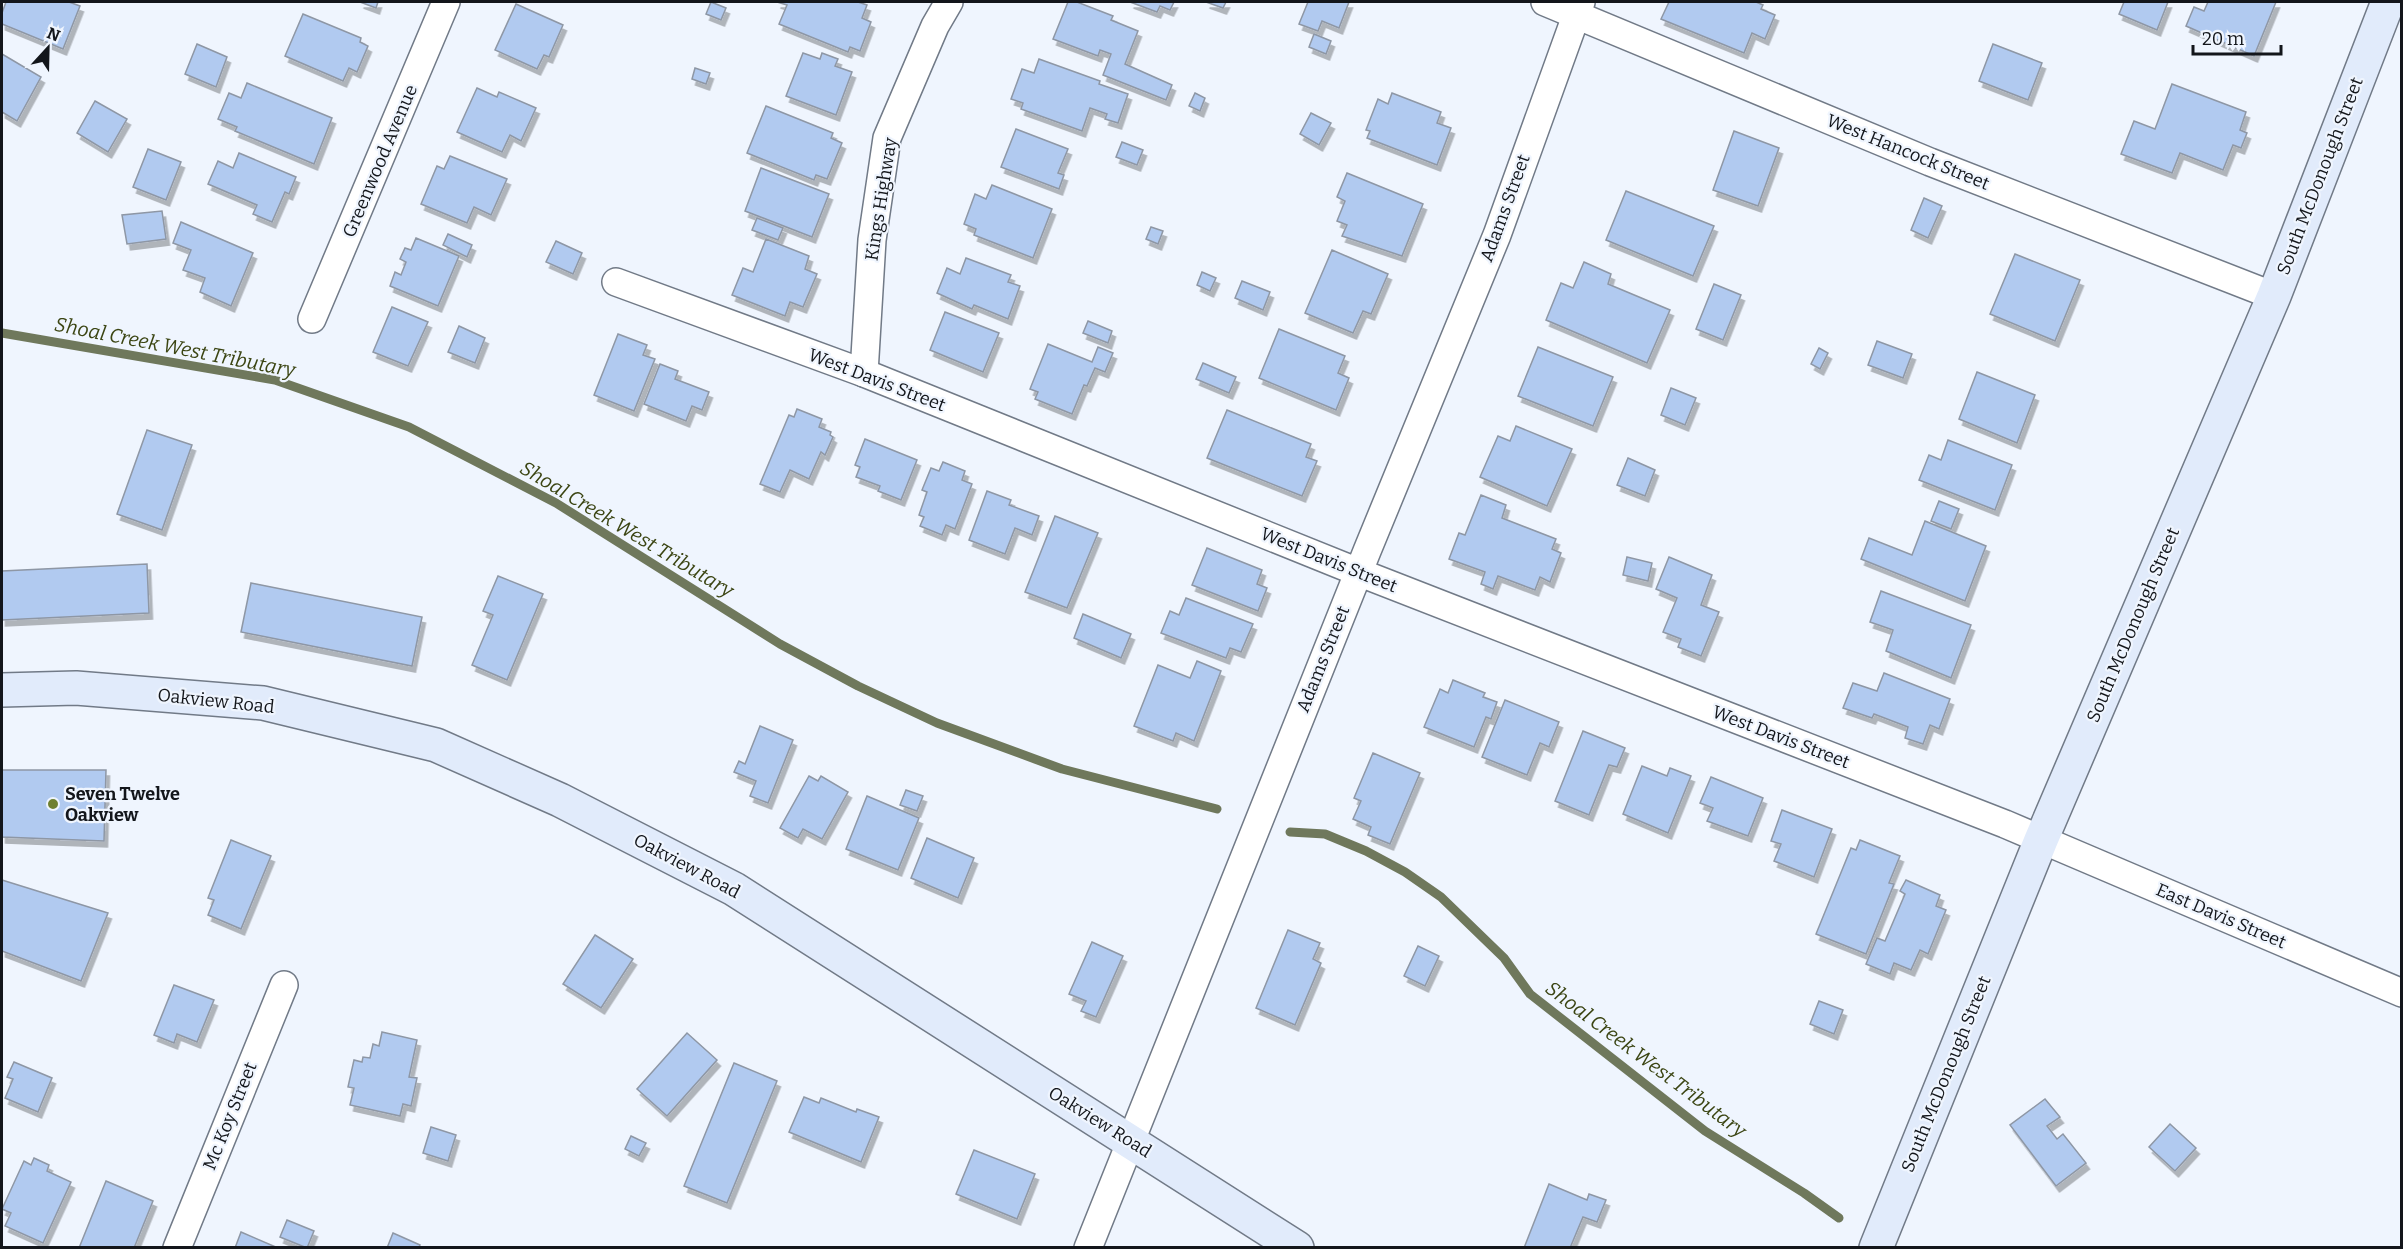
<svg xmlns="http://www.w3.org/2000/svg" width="2403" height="1249" viewBox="0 0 2403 1249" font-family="Bitter,serif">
<defs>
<filter id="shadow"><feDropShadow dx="3.5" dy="6" stdDeviation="0" flood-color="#0004"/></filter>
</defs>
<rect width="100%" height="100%" fill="#eff5fe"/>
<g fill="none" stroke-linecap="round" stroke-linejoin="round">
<g stroke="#6f785c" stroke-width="9">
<path d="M2 333 275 380 409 427 556 503 780 644 858 686 937 723 1062 769 1217 809"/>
<path d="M1290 832 1325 834 1366 851 1405 872 1441 897 1504 958 1530 994 1705 1131 1804 1193 1839 1218"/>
</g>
</g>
<g fill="#b1caf0" stroke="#8e97a5" stroke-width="1.5" filter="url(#shadow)">
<path d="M6 2H69L80 6 63 49 2 24V13Z"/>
<path d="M360 2H378L376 8Z"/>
<path d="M711 2 726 8 721 20 706 14Z"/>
<path d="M777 2H858L867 5 862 18 871 22 860 51 850 47 848 52 779 24 787 5Z"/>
<path d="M1068 2H1077L1113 16 1111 20 1138 31 1125 64 1172 85 1166 100 1103 75 1111 54 1100 50 1098 56 1053 39Z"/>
<path d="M1130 2H1174L1170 10 1160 6 1157 12Z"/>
<path d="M1206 2H1226L1223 8Z"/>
<path d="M1308 2H1349L1339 28 1322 21 1318 31 1299 24Z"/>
<path d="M1669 2H1756L1763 5 1761 9 1775 15 1765 39 1752 33 1744 53 1661 19Z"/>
<path d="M2124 2H2168L2157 30 2119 14Z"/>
<path d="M2208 2H2276L2254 56 2186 26 2194 7 2204 11Z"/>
<path d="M516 4 563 25 549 57 544 55 537 69 495 50Z"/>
<path d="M303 14 361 38 360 42 368 46 357 72 349 68 343 81 285 56Z"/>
<path d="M1314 34 1331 41 1326 54 1309 47Z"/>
<path d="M197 44 227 57 216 87 185 74Z"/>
<path d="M1993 44 2042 63 2028 100 1979 81Z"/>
<path d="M803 53 820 59 822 53 838 59 835 66 852 72 836 115 786 96Z"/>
<path d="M2 54 41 77 17 121 2 112Z"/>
<path d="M1039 59 1100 81 1099 84 1128 94 1118 123 1105 119 1107 114 1090 108 1082 131 1021 109 1023 103 1011 99 1022 69 1034 73Z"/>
<path d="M695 68 710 73 706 84 692 79Z"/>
<path d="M247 83 332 118 314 164 235 131 237 127 218 119 229 93 241 98Z"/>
<path d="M2172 84 2246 112 2240 130 2247 133 2241 148 2233 145 2223 170 2180 153 2172 173 2121 154 2134 121 2155 129Z"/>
<path d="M477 88 497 97 499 92 536 108 521 141 510 135 502 152 457 132Z"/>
<path d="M1195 93 1205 98 1200 111 1189 106Z"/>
<path d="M1392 93 1441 112 1437 123 1451 128 1437 165 1367 138 1370 131 1366 130 1378 99 1388 104Z"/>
<path d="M95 101 127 119 108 152 77 133Z"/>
<path d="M766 106 833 133 831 138 842 143 827 179 816 175 814 180 747 153Z"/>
<path d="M1311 113 1331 123 1319 145 1300 134Z"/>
<path d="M1016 129 1068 149 1058 173 1064 175 1059 189 1001 167Z"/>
<path d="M1734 131 1779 148 1758 206 1713 190Z"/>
<path d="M1122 142 1143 150 1137 165 1116 157Z"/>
<path d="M148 149 181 162 166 200 133 187Z"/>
<path d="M239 153 296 177 289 194 285 192 272 222 253 214 257 205 208 184 218 161 233 168Z"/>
<path d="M450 156 507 179 491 215 474 207 467 223 421 204 437 166 444 169Z"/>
<path d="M761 168 829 194 812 237 745 211Z"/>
<path d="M1347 173 1423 204 1402 256 1342 236 1347 225 1337 221 1345 201 1337 197Z"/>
<path d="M992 185 1052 209 1033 258 974 235 976 229 964 224 975 194 986 199Z"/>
<path d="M1626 191 1714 226 1693 276 1606 240Z"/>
<path d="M1924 198 1942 206 1928 238 1911 230Z"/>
<path d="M162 211 166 239 127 244 122 215Z"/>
<path d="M757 218 783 228 778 240 752 230Z"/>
<path d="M181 222 253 253 231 306 200 292 205 278 183 270 191 250 173 243Z"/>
<path d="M1151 227 1163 231 1158 244 1146 239Z"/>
<path d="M448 234 472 245 467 257 443 245Z"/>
<path d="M416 238 459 256 438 306 390 286 395 272 401 275 406 262 400 259 405 248 411 250Z"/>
<path d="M766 239 809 256 805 269 817 274 803 307 790 302 785 316 732 295 743 268 753 272Z"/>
<path d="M556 241 582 253 573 274 546 262Z"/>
<path d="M1332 250 1388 274 1371 314 1363 311 1353 333 1305 313Z"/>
<path d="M2015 254 2080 280 2055 341 1990 314Z"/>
<path d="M966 258 1011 275 1008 282 1020 286 1008 319 974 305 972 309 937 293 947 268 960 274Z"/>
<path d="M1584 262 1611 274 1608 284 1670 310 1647 363 1546 320 1561 283 1573 288Z"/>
<path d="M1202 272 1216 278 1210 291 1197 285Z"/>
<path d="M1242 281 1270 292 1263 310 1235 298Z"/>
<path d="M1714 284 1741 295 1723 340 1696 329Z"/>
<path d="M392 307 428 322 408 366 373 352Z"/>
<path d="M945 312 999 333 983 372 930 350Z"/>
<path d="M1088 321 1112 331 1108 343 1083 333Z"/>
<path d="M459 326 485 338 475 363 448 352Z"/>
<path d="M1279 329 1345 356 1338 373 1349 378 1336 410 1259 378Z"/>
<path d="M618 334 647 345 643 355 655 359 634 411 594 395Z"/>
<path d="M1877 341 1912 354 1903 378 1868 365Z"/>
<path d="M1048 344 1092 362 1098 347 1113 353 1105 372 1095 368 1087 386 1084 385 1072 414 1035 399 1038 392 1030 389Z"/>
<path d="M1538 347 1613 377 1593 426 1518 396Z"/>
<path d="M1819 348 1828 353 1820 369 1811 364Z"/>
<path d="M1203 363 1236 377 1229 393 1196 379Z"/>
<path d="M660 364 678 371 675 379 709 392 702 410 692 406 686 421 644 404Z"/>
<path d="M1977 372 2035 395 2017 443 1959 419Z"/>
<path d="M1671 388 1696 398 1685 425 1661 415Z"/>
<path d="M797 409 822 419 819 427 831 432 830 435 833 437 825 455 821 452 809 479 790 470 780 492 760 484 789 415 794 417Z"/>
<path d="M1227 410 1311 444 1306 457 1317 461 1302 496 1207 458Z"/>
<path d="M1516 426 1572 449 1547 506 1480 477 1498 436 1510 441Z"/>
<path d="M147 430 192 445 162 530 117 514Z"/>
<path d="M865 439 917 460 901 500 878 491 880 486 856 477 860 467 855 465Z"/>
<path d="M1948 440 2012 465 1995 510 1919 480 1929 455 1941 460Z"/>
<path d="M1628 458 1655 470 1645 496 1617 485Z"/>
<path d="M943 462 965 471 962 480 972 484 955 529 946 525 942 535 920 526 924 517 919 515 927 492 922 490 931 468 939 471Z"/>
<path d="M987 491 1011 500 1009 505 1039 516 1032 535 1015 528 1005 554 969 540Z"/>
<path d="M1481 495 1506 505 1502 518 1556 539 1552 549 1561 553 1550 582 1540 577 1535 590 1498 576 1493 589 1481 584 1485 572 1449 559 1459 533 1465 535Z"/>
<path d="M1939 501 1959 509 1951 529 1931 521Z"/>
<path d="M1055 516 1098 533 1067 608 1025 592Z"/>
<path d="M1925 521 1986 546 1965 601 1861 559 1869 538 1912 555Z"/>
<path d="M1207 548 1262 570 1257 584 1267 588 1258 611 1192 585Z"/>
<path d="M1627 557 1652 563 1648 581 1623 575Z"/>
<path d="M1669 557 1712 575 1701 605 1719 612 1701 656 1678 647 1681 639 1663 632 1677 598 1656 589Z"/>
<path d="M147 564 149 613 2 620V571Z"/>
<path d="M498 576 543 594 507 680 472 665 493 615 483 611Z"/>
<path d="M251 583 422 617 412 666 241 632Z"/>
<path d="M1881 591 1971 625 1951 678 1886 651 1893 630 1870 622Z"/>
<path d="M1186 598 1253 624 1241 652 1230 648 1226 658 1161 633 1170 611 1179 615Z"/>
<path d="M1083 614 1131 634 1121 658 1074 638Z"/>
<path d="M1197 661 1221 671 1194 741 1176 733 1173 741 1134 726 1158 665 1190 678Z"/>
<path d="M1884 673 1950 699 1939 729 1930 725 1923 744 1905 738 1908 727 1874 714 1872 718 1843 708 1853 683 1877 691Z"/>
<path d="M1453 680 1485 693 1483 697 1497 702 1491 719 1486 717 1474 747 1424 727 1440 689 1448 693Z"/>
<path d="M1505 700 1559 722 1549 747 1540 743 1527 775 1482 757Z"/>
<path d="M760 726 793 740 768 803 750 796 756 781 734 772 739 761 745 764Z"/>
<path d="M1583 731 1625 748 1617 767 1609 765 1589 815 1555 801Z"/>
<path d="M1373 753 1420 773 1390 844 1368 835 1371 827 1353 819 1361 801 1354 798Z"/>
<path d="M1642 766 1667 776 1670 768 1691 776 1668 833 1623 814Z"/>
<path d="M2 770H106L104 841 2 837Z"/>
<path d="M809 776 818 781 821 776 848 792 822 839 803 829 798 838 780 828Z"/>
<path d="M1711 777 1763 798 1748 836 1707 821 1713 808 1700 803Z"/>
<path d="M906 790 923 796 917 811 900 805Z"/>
<path d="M867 796 919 818 898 870 846 849Z"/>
<path d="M1782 810 1832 829 1814 877 1774 861 1781 844 1771 841Z"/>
<path d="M927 838 974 858 958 898 911 878Z"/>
<path d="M231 840 271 856 241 929 208 915 214 900 208 898Z"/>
<path d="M1860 840 1900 856 1889 883 1894 884 1866 954 1816 934 1851 848 1856 850Z"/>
<path d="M2 880 108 913 81 981 2 951Z"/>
<path d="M1906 880 1940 895 1936 906 1946 910 1928 954 1920 950 1911 970 1894 963 1890 974 1866 964 1877 938 1885 941 1905 894 1900 891Z"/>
<path d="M1288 930 1320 943 1313 959 1321 963 1295 1025 1256 1008Z"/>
<path d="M595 935 633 959 601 1008 563 984Z"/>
<path d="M1092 942 1123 956 1096 1017 1081 1011 1086 1001 1069 994Z"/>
<path d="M1418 946 1439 956 1425 986 1404 976Z"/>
<path d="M174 985 214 1000 197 1042 177 1034 174 1043 154 1035Z"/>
<path d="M1819 1001 1843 1010 1834 1034 1810 1024Z"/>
<path d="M382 1032 417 1040 409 1077 417 1078 411 1106 403 1104 400 1116 350 1105 354 1088 348 1087 354 1060 362 1062 363 1057 370 1058 373 1044 379 1046Z"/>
<path d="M687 1033 717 1060 667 1116 637 1089Z"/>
<path d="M14 1062 52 1078 38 1112 5 1098 13 1079 7 1077Z"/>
<path d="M734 1063 777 1081 727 1203 684 1186Z"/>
<path d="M804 1097 819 1103 821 1098 856 1112 857 1109 879 1117 861 1162 789 1132Z"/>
<path d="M2045 1099 2060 1117 2047 1126 2057 1139 2063 1134 2086 1163 2056 1186 2010 1125Z"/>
<path d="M2170 1124 2196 1148 2175 1171 2149 1147Z"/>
<path d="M431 1127 456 1135 448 1161 423 1153Z"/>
<path d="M631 1136 646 1143 639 1156 625 1149Z"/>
<path d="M974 1150 1035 1174 1017 1219 956 1194Z"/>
<path d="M34 1158 49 1165 47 1171 71 1182 43 1243 5 1226 11 1213 2 1209 24 1161 31 1165Z"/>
<path d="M106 1181 153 1201 134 1248H79Z"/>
<path d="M1549 1184 1587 1200 1589 1194 1606 1200 1597 1222 1583 1217 1570 1248H1524Z"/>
<path d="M287 1220 314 1231 307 1248 280 1237Z"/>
<path d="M241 1232 278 1248H235Z"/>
<path d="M393 1233 420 1245 419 1248H387Z"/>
</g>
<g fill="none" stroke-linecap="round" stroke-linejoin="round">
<defs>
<g id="street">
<path d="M1545 2 1930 162 2274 296"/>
<path d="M616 282 864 373 1358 572 2005 824 2402 993"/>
<path d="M312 319 446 2"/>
<path d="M864 373 872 240 887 138 935 26 949 2"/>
<path d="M177 1248 284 985"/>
<path d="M1088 1248 1367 551 1497 235 1581 2"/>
</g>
<g id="secondary">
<path d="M2 690 76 688 263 703 436 745 560 800 734 889 1297 1248"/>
<path d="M1876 1248 2041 840 2274 296 2388 2"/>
</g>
</defs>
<use href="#street" stroke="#717a87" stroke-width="30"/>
<use href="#secondary" stroke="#717a87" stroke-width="36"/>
<use href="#street" stroke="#fff" stroke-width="27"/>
<use href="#secondary" stroke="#e1ebfb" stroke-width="33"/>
</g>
<circle fill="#6f802f" stroke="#eff5fe" stroke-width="2" cx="53" cy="804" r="6"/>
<g text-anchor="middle" stroke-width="4.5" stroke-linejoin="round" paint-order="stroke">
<g font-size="18" fill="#13161b" stroke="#eff5fe">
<text transform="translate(1908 152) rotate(22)" y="6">West Hancock Street</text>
<text transform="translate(380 161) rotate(-67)" y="6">Greenwood Avenue</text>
<text transform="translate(2320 176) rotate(-69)" y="6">South McDonough Street</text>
<text transform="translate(881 199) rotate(-81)" y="6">Kings Highway</text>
<text transform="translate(1505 208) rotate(-70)" y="6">Adams Street</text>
<text transform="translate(877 380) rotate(21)" y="6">West Davis Street</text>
<text transform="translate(1329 560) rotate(22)" y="6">West Davis Street</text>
<text transform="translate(2133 625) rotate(-67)" y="6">South McDonough Street</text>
<text transform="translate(1323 659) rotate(-68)" y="6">Adams Street</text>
<text transform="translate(216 701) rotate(6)" y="6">Oakview Road</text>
<text transform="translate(1781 737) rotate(21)" y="6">West Davis Street</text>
<text transform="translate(687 866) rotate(28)" y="6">Oakview Road</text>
<text transform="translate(2221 916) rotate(23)" y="6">East Davis Street</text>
<text transform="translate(1946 1074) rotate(-68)" y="6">South McDonough Street</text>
<text transform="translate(230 1116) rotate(-68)" y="6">Mc Koy Street</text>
<text transform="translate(1100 1122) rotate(32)" y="6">Oakview Road</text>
</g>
<g font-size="18" font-weight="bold" fill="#13161b" stroke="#eff5fe" text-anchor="start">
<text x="65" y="800">Seven Twelve<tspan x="65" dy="21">Oakview</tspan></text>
</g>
<g font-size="20" font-style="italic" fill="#3b4513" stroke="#eff5fe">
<text transform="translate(175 347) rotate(11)" y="7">Shoal Creek West Tributary</text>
<text transform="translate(627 529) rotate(31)" y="7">Shoal Creek West Tributary</text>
<text transform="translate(1646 1059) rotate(37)" y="7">Shoal Creek West Tributary</text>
</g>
</g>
<rect width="2403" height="1249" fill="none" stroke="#13161b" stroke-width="6"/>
<g transform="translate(48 48) rotate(22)" stroke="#eff5fe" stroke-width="4.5" paint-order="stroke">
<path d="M0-4.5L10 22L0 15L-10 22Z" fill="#13161b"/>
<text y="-9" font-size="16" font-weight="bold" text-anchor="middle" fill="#13161b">N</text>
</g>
<path d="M2193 45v9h88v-9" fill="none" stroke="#13161b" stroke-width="3"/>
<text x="2202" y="45" font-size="18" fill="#13161b" stroke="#eff5fe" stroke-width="4.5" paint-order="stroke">20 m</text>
</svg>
